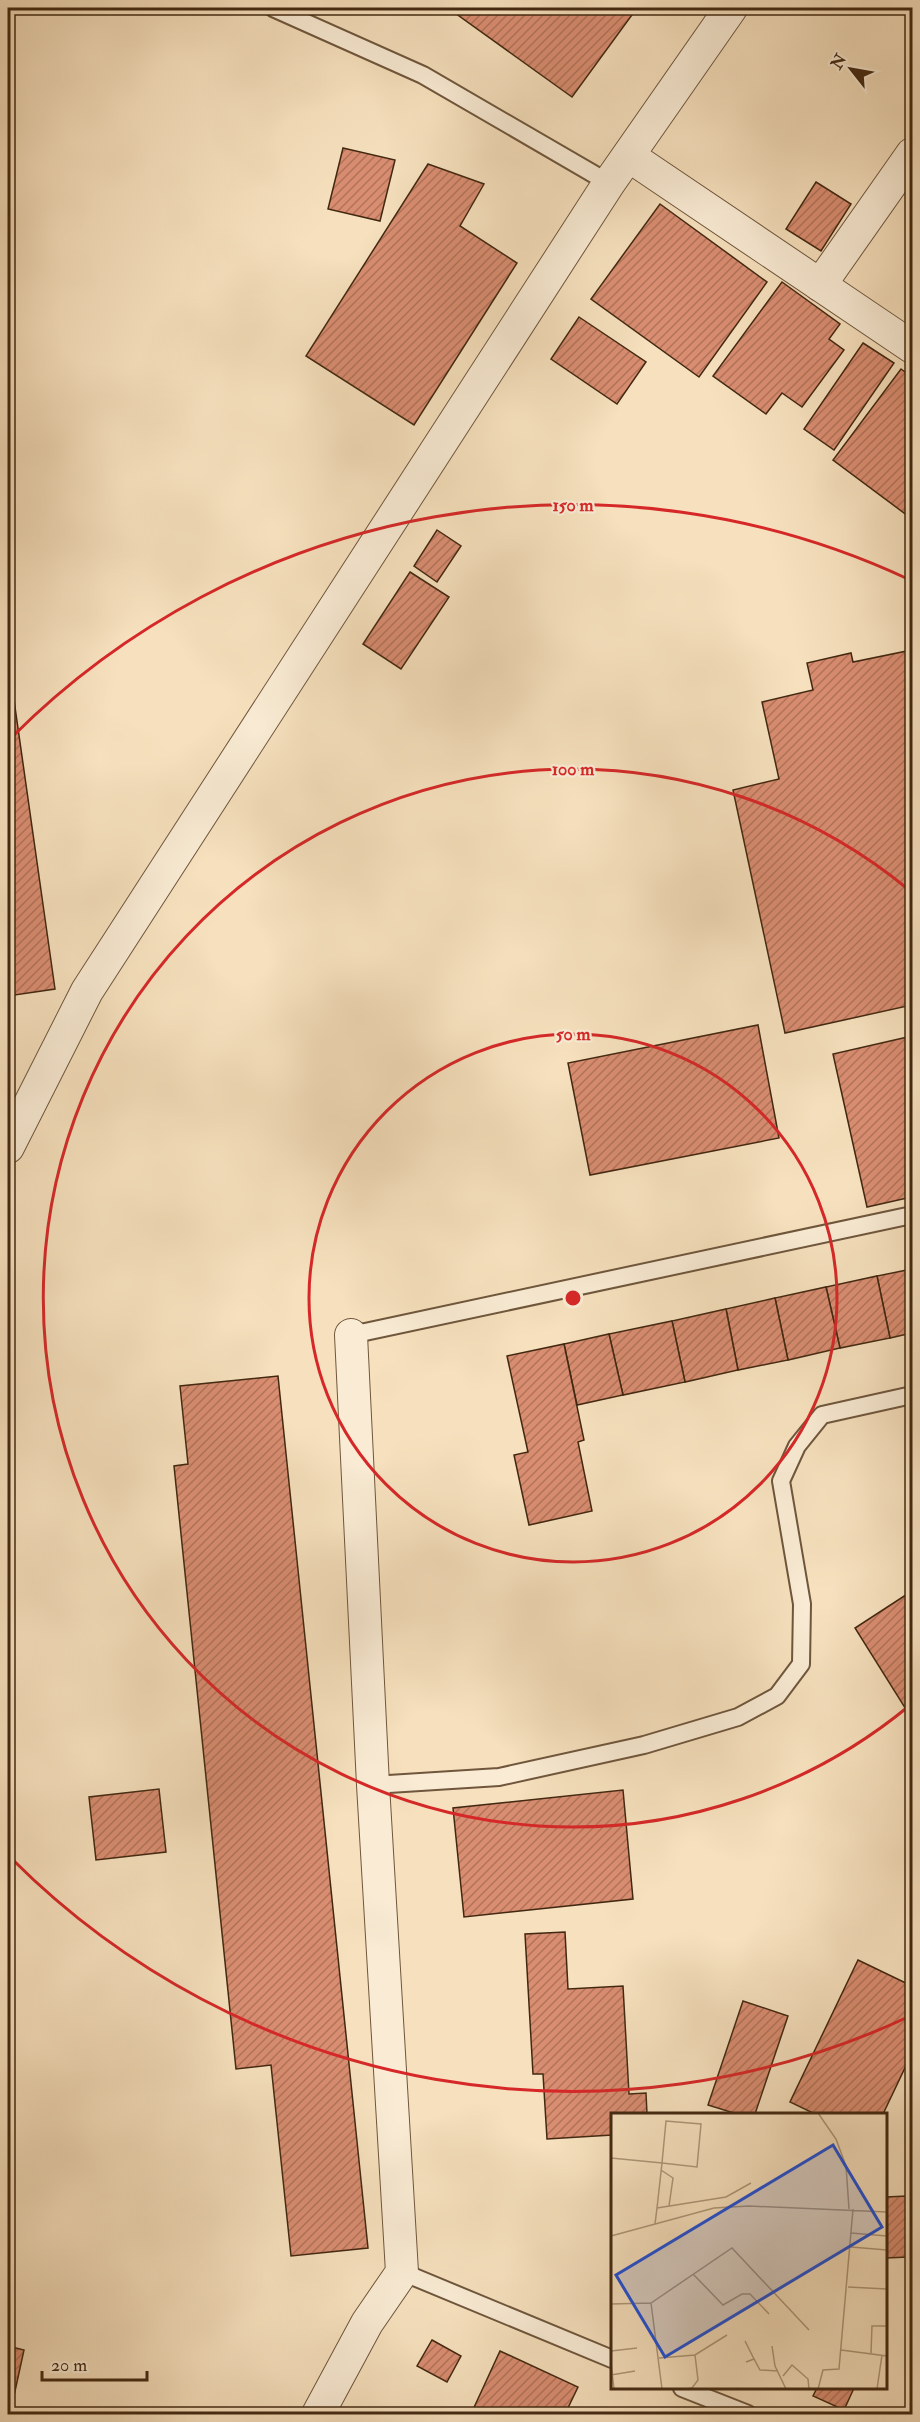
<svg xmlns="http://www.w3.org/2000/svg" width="920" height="2422" viewBox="0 0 920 2422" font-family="'IM FELL Double Pica',serif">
<defs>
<pattern id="building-hatch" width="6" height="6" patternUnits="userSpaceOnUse" patternTransform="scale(1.5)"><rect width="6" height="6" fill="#d98d71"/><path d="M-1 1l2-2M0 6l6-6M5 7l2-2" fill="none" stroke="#b2735b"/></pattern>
</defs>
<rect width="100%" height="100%" fill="#f6e0bd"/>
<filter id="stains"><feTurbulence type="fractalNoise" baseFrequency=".00333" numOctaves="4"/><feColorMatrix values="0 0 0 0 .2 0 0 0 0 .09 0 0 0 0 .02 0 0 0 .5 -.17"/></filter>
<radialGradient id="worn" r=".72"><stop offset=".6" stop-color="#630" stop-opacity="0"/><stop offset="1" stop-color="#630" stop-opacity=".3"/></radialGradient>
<g fill="url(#building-hatch)" stroke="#422811" stroke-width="1.5">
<path d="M448 8H637L572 97Z"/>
<path d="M343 148 395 160 380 221 328 209Z"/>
<path d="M428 164 484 184 460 226 517 263 414 425 306 356Z"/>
<path d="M816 182 851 204 821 251 786 229Z"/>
<path d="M660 204 767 282 699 377 591 299Z"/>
<path d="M782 282 840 324 829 339 844 350 802 407 782 393 766 414 713 376Z"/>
<path d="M579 317 646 362 617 404 551 359Z"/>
<path d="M863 343 894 363 834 450 804 429Z"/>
<path d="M901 369 912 377V519L833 460Z"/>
<path d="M437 530 461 546 437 582 414 566Z"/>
<path d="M410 572 449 597 401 669 363 644Z"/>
<path d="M907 651 912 676V1005L785 1033 733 790 779 779 762 702 813 690 807 663 851 653 853 662Z"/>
<path d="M14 700 55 989 8 996V701Z"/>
<path d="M758 1025 779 1138 590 1175 568 1063Z"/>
<path d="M912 1036V1197L867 1207 833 1054Z"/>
<path d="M912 1269V1333L890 1338 877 1276Z"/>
<path d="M877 1276 890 1338 840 1348 826 1287Z"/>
<path d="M826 1287 840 1348 788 1360 775 1298Z"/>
<path d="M775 1298 788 1360 738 1370 726 1309Z"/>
<path d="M726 1309 738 1370 685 1382 672 1321Z"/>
<path d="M672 1321 685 1382 623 1395 609 1334Z"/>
<path d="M609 1334 623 1395 577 1405 564 1344Z"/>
<path d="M564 1344 584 1440 578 1442 592 1511 529 1525 514 1455 528 1452 507 1356Z"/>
<path d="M278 1376 368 2248 291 2256 271 2065 236 2069 174 1466 188 1464 180 1386Z"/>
<path d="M912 1591V1719L855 1628Z"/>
<path d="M159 1789 166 1852 96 1860 89 1797Z"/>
<path d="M623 1790 633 1899 464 1917 453 1808Z"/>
<path d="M565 1932 568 1989 623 1986 629 2094 646 2093 647 2114H612V2135L547 2139 543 2074H533L525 1934Z"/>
<path d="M858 1960 912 1986V2053L883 2114H815L790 2102Z"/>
<path d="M743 2001 788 2016 755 2114H737L708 2105Z"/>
<path d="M907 2196 908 2257 886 2258V2197Z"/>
<path d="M432 2340 461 2356 447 2382 417 2366Z"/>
<path d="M8 2346 24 2350 10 2414H8Z"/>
<path d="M500 2351 578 2387 565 2414H471Z"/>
<path d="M817 2388H854L844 2410 813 2396Z"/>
</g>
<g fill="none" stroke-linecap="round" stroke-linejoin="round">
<defs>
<g id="service">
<path d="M273 8 423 75 609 183"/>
<path d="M351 1335 912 1215"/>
<path d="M373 1785 499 1777 644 1745 738 1717 777 1696 801 1664 802 1604 781 1481 797 1446 822 1415 912 1395"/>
<path d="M402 2272 612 2359"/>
<path d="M682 2388 748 2414"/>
</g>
<g id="minor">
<path d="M629 156 912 347"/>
<path d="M820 285 912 154"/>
<path d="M8 1147 87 991 609 183 731 8"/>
<path d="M318 2414 367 2323 402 2272 373 1785 351 1335"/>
</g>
</defs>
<use href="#service" stroke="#6f563c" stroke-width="20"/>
<use href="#minor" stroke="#6f563c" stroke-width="34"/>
<use href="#service" stroke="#f9ebd4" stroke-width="16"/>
<use href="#minor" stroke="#f9ebd4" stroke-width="32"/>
</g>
<g fill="none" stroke="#d62828" stroke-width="3">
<circle cx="573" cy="1298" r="264"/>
<path d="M909 1706A529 529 0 1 1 909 890"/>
<path d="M908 2017A793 793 0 0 1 12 1859M12 737A793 793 0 0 1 908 579"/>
</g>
<g transform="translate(611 2113)">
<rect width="276" height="276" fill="#f6e0bd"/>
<path fill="none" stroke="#ae9678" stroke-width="1.5" d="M207 0 225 26 235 53 238 96M0 45 51 50 86 54 90 11 55 8 51 50 46 95 44 111M50 57 62 65 58 93M46 95 115 84 140 70M240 120 276 123M0 123 103 95 138 93 276 99M240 134 276 137M82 161 112 192 131 181H139L158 201M237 174 276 176M40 190 51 276M0 191 40 190 121 135 198 217M134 228 143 246M161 233 164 253 175 276M230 237 276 243M0 238 26 235M260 240 261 213H276M48 245 84 242 116 222M135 249 143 246 149 257 167 258M0 251 3 276M0 262 24 258M172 263 181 252 197 266 198 276M74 276 81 275 87 267 84 242M207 276 212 257 228 256 242 96M266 276 271 242"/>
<path fill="#1d4ed8" fill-opacity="0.15" stroke="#1d4ed8" stroke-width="3" d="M222 32 271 114 54 244 5 162Z"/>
<rect width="276" height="276" fill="none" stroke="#422811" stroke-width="3"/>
</g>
<circle cx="573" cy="1298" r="9" fill="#d62828" stroke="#f9ebd4" stroke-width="3"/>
<g font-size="18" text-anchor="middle" font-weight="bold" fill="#d62828" stroke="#f9ebd4" stroke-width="4.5" stroke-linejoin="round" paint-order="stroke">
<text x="573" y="511">150 m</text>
<text x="573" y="775">100 m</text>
<text x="573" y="1040">50 m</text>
</g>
<rect width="920" height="2422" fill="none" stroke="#f6e0bd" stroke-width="30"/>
<rect x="9" y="9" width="902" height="2404" fill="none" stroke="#422811" stroke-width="3"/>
<rect x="15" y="15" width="890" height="2392" fill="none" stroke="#422811" stroke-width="1.5"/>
<g transform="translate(851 69) rotate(301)" stroke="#f9ebd4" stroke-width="4.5" paint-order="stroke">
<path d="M0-4.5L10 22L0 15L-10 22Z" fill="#422811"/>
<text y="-9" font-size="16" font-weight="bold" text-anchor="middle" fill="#422811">N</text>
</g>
<path d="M42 2371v9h105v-9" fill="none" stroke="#422811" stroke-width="3"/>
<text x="51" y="2371" font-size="18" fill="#422811" stroke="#f9ebd4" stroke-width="4.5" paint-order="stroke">20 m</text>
<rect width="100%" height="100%" filter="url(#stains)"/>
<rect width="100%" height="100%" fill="url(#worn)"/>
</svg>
